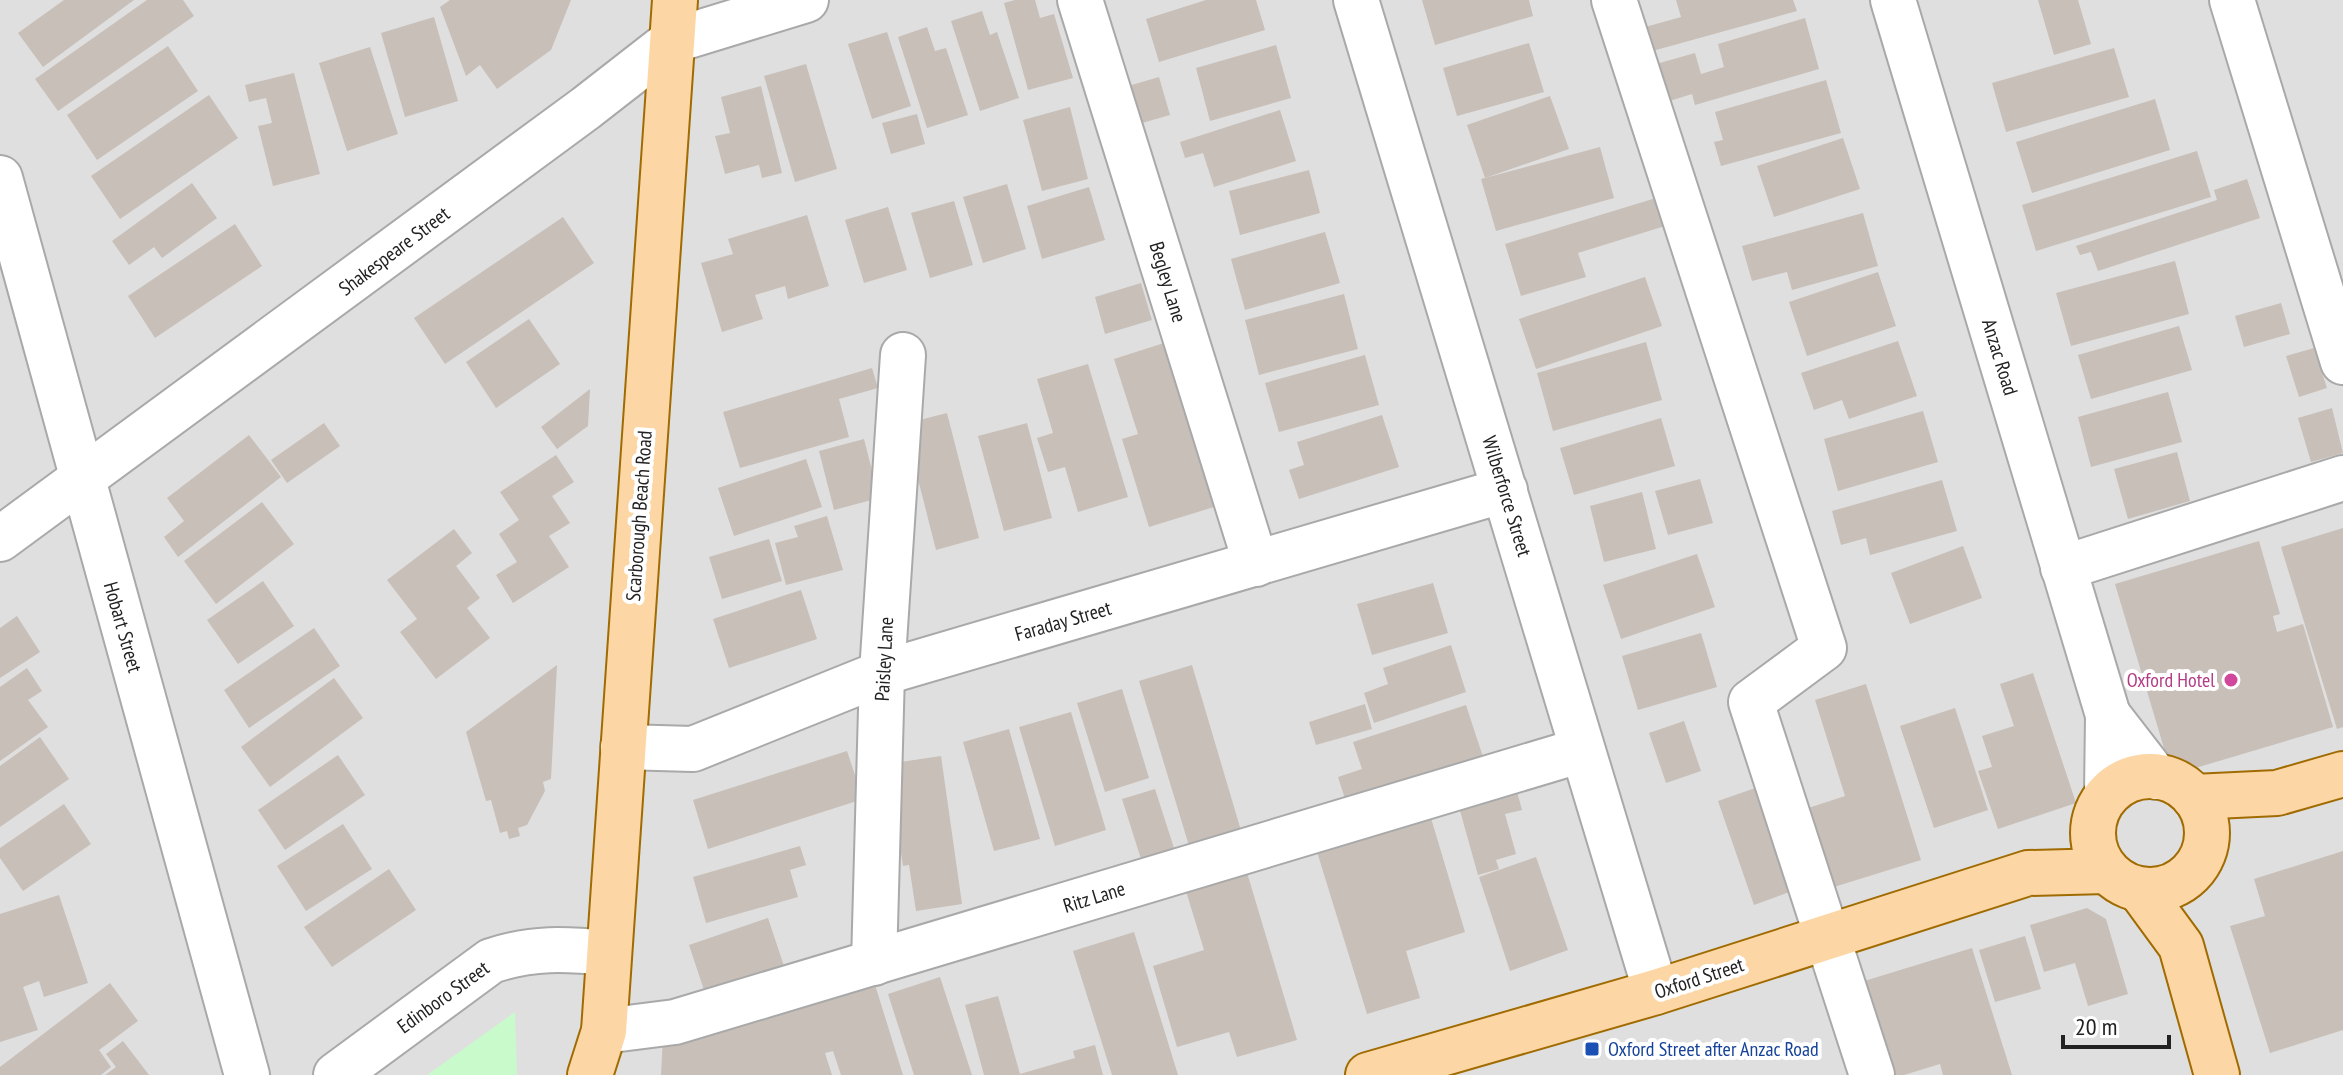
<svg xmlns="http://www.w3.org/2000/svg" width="2343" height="1075" viewBox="0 0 2343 1075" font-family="'PT Sans Narrow',sans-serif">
<rect width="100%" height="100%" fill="#f2efe9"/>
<rect fill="#e0dfdf" x="0" y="0" width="2343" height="1075"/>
<path fill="#c8facc" d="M515 1012 517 1075H427Z"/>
<g fill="#c7bfb8">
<path d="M64 0H134L43 67 18 33Z"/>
<path d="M147 0H183L194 16 58 111 35 79Z"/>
<path d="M450 0H571L551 50 497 89 480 65 466 76 440 7Z"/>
<path d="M1015 0H1035L1040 18 1054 14 1073 78 1028 90 1004 3Z"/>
<path d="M1206 0H1256L1265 30 1159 62 1146 19Z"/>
<path d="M1422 0H1529L1533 16 1435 45Z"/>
<path d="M1676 0H1793L1797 11 1638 55 1631 31 1681 17Z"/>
<path d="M2038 0H2078L2091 44 2054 55Z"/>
<path d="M982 11 990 35 997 32 1019 98 980 111 951 21Z"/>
<path d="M434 17 458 101 405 117 381 33Z"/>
<path d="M1805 18 1819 69 1695 105 1692 94 1660 104 1649 66 1695 53 1701 74 1724 67 1718 44Z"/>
<path d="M927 27 935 51 946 48 968 115 927 128 898 37Z"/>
<path d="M887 32 911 106 872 119 848 44Z"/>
<path d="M1529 43 1544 92 1457 116 1443 68Z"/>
<path d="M1276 45 1291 98 1210 121 1196 68Z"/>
<path d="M168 46 198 91 97 160 67 115Z"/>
<path d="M370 47 398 134 347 151 319 63Z"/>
<path d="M2114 48 2129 97 2006 132 1992 83Z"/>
<path d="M806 64 837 169 795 182 764 76Z"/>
<path d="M294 73 320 174 273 186 258 126 272 123 266 98 249 102 245 85Z"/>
<path d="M1159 77 1170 115 1128 127 1118 89Z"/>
<path d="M1826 80 1841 133 1721 166 1714 142 1723 140 1715 112Z"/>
<path d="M761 86 782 173 762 178 759 165 725 174 715 136 730 133 721 97Z"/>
<path d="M209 95 238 138 120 219 91 176Z"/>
<path d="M1550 96 1569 149 1485 178 1467 125Z"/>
<path d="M2155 99 2170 150 2032 193 2016 142Z"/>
<path d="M1070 107 1088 179 1042 191 1023 120Z"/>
<path d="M1280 110 1296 161 1214 187 1203 153 1185 158 1180 142Z"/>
<path d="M917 114 925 144 891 154 882 123Z"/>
<path d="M1843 138 1860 189 1774 217 1757 166Z"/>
<path d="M1600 147 1614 198 1496 231 1481 179Z"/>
<path d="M2197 151 2211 197 2036 251 2022 205Z"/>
<path d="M1309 170 1320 213 1240 235 1229 191Z"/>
<path d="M2247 179 2260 218 2098 271 2091 252 2080 255 2076 246 2217 200 2214 190Z"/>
<path d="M192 183 217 218 162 258 154 247 129 265 112 241Z"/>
<path d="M1007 184 1026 249 983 263 963 197Z"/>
<path d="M1089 187 1105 240 1042 259 1027 206Z"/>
<path d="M1656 198 1665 226 1578 253 1586 277 1521 296 1505 244Z"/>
<path d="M954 201 973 265 930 278 911 213Z"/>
<path d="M888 207 907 270 864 283 845 220Z"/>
<path d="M1863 213 1878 266 1792 290 1787 272 1752 281 1742 246Z"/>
<path d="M807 215 829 286 788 299 785 286 755 295 763 319 722 332 701 263 733 254 728 239Z"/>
<path d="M563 217 594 263 445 364 414 318Z"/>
<path d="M235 224 262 266 155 338 128 296Z"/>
<path d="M1325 232 1340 283 1245 310 1231 259Z"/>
<path d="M2175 261 2189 314 2071 346 2056 293Z"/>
<path d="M1878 272 1896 326 1807 356 1789 302Z"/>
<path d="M1645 277 1662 326 1536 369 1519 319Z"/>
<path d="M1141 283 1152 320 1105 334 1095 297Z"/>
<path d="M1344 294 1358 349 1259 375 1245 320Z"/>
<path d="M2281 303 2290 334 2244 347 2235 316Z"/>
<path d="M529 319 560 364 496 408 466 362Z"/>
<path d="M2179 326 2192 370 2091 399 2078 355Z"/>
<path d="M1898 341 1917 396 1849 419 1842 400 1814 410 1801 373Z"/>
<path d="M1646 342 1662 400 1553 431 1537 373Z"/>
<path d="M1164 343 1214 507 1149 527 1122 439 1138 434 1114 359Z"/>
<path d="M2314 348 2327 388 2299 397 2286 356Z"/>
<path d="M1365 355 1379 405 1279 432 1265 383Z"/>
<path d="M1088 364 1128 497 1078 512 1065 467 1048 472 1037 438 1053 433 1037 379Z"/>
<path d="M872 368 878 388 839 399 849 437 740 468 723 412Z"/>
<path d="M590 389 588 426 557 449 541 427Z"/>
<path d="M2168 392 2182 442 2091 467 2078 417Z"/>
<path d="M2332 408 2343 453 2311 462 2298 418Z"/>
<path d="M1923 411 1938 462 1838 491 1824 439Z"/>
<path d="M947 413 979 538 936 550 904 424Z"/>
<path d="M1382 415 1399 467 1299 499 1289 470 1304 465 1297 442Z"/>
<path d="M1661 418 1675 466 1574 495 1560 448Z"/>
<path d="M324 423 340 446 287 483 271 460Z"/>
<path d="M1027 423 1052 518 1004 531 978 436Z"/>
<path d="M249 435 281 477 178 557 164 537 184 521 167 498Z"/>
<path d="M864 439 879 498 834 510 819 451Z"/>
<path d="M2177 452 2190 501 2128 519 2114 469Z"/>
<path d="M556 455 574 482 552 496 570 523 549 536 569 567 513 603 496 575 517 562 499 534 519 520 500 492Z"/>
<path d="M806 459 822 507 734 536 718 488Z"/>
<path d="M1700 479 1713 523 1668 535 1655 491Z"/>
<path d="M1942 480 1957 531 1870 555 1866 538 1841 545 1832 511Z"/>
<path d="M1642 492 1656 549 1604 562 1590 506Z"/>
<path d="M262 502 294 544 216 604 184 561Z"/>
<path d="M827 516 843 570 786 585 775 543 798 537 794 526Z"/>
<path d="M2343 528V727L2337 729 2281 547Z"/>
<path d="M454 529 472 553 456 566 480 598 467 608 490 638 436 679 400 632 417 619 387 580Z"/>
<path d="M769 539 782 581 722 599 709 557Z"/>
<path d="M2259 541 2280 614 2273 616 2277 632 2303 624 2333 727 2172 775 2115 584Z"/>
<path d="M1963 546 1982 598 1910 624 1891 573Z"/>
<path d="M1697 554 1715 607 1621 639 1603 585Z"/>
<path d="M263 581 294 626 238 664 207 620Z"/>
<path d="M1433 583 1448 633 1372 655 1357 604Z"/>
<path d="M801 590 817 639 729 668 713 619Z"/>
<path d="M17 616 40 652 0 678V628Z"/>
<path d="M314 628 340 666 249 728 224 690Z"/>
<path d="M1701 633 1717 687 1638 710 1622 656Z"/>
<path d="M1451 645 1466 692 1374 723 1364 693 1388 684 1383 668Z"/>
<path d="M557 665 551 779 543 782 545 791 527 825 518 828 520 836 509 839 507 831 500 833 491 800 486 801 466 732Z"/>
<path d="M1192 665 1242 834 1190 849 1139 681Z"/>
<path d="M27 668 42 691 28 700 48 727 0 761V687Z"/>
<path d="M2033 673 2076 803 1998 829 1978 771 1992 767 1982 736 2014 726 2000 684Z"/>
<path d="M334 678 363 718 270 787 241 747Z"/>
<path d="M1866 684 1921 860 1821 891 1796 812 1845 796 1815 700Z"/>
<path d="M1122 689 1149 778 1105 792 1077 703Z"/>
<path d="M1365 704 1372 729 1316 745 1309 722Z"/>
<path d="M1466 705 1483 757 1346 802 1338 777 1362 769 1353 742Z"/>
<path d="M1955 708 1988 810 1934 828 1900 726Z"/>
<path d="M1071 712 1106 830 1055 846 1019 727Z"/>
<path d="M1684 721 1701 771 1666 783 1649 733Z"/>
<path d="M1009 729 1040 839 994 851 963 742Z"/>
<path d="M40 737 69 779 0 827V766Z"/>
<path d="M847 751 863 799 708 849 693 800Z"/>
<path d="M338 755 365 795 285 850 258 810Z"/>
<path d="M941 756 962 904 916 911 909 865 903 866 887 764Z"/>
<path d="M1515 784 1522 810 1505 814 1516 854 1496 860 1499 869 1478 875 1457 800Z"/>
<path d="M1764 785 1800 888 1754 905 1718 801Z"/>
<path d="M1155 789 1174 848 1141 859 1122 799Z"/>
<path d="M64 804 91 844 23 891 0 858V848Z"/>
<path d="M1428 808 1465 932 1406 951 1420 998 1367 1014 1314 842Z"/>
<path d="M343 824 372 869 306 911 277 866Z"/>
<path d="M800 846 806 865 790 870 798 897 706 923 693 877Z"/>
<path d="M2343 851V1030L2270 1053 2230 926 2265 916 2254 879Z"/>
<path d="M1536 857 1568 950 1510 971 1479 877Z"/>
<path d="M1243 859 1297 1040 1237 1057 1229 1032 1177 1047 1153 966 1204 950 1182 878Z"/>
<path d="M389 869 416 910 332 967 304 927Z"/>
<path d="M59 895 88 983 44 997 39 981 23 987 38 1030 0 1042V914Z"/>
<path d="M2087 908 2106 919 2128 994 2088 1006 2075 963 2044 972 2030 925Z"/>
<path d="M768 918 784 966 705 993 689 945Z"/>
<path d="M1134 932 1178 1075H1112L1073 951Z"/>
<path d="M2025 936 2041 989 1995 1002 1979 950Z"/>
<path d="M1972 948 2012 1075H1943L1940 1064 1904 1075H1877L1848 986Z"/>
<path d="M872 975 903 1075H841L833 1051 825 1053 832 1075H661L663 1036Z"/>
<path d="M940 977 972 1075H914L888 994Z"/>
<path d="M110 983 138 1021 99 1050 111 1067 101 1075H0V1067Z"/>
<path d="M998 996 1020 1074 1075 1058 1073 1051 1095 1045 1103 1075H984L965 1005Z"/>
<path d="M123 1041 149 1075H105L116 1067 106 1054Z"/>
</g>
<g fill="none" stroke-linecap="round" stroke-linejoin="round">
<defs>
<g id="minor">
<path d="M1080 0 1256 564"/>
<path d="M1356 0 1656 992"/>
<path d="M1614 0 1824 648 1751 702 1872 1075"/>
<path d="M1893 0 2108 715 2107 795"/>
<path d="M2232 0 2343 362"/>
<path d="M0 178 247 1075"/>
<path d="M0 539 586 108 672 41 806 0"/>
<path d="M2063 568 2343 478"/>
<path d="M2108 715 2156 777"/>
<path d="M623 747 693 749 882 673 1505 490"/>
<path d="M874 963 882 673 903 355"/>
<path d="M604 1031 675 1022 1582 750"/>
<path d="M336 1075 491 961C532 947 566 949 609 953"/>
</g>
<g id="major">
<circle cx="2150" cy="833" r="57"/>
<path d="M2194 797 2277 793 2343 774"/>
<path d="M2140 890 2181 946 2217 1075"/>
<path d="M590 1075 604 1031 675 0"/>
<path d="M1368 1075 1656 992 2028 873 2106 871"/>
</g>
</defs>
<use href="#minor" stroke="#a9a9a9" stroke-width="48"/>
<use href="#major" stroke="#a06b00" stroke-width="48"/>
<use href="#minor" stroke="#fff" stroke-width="44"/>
<use href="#major" stroke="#fcd6a4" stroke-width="44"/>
</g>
<circle fill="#d1479c" stroke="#fff" stroke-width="3" cx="2231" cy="680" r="8"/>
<rect fill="#1a4fb4" stroke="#fff" stroke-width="3" x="1584" y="1041" width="16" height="16" rx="4"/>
<g text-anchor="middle" stroke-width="8" stroke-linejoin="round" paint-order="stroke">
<g font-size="20" fill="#222" stroke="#fff">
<text transform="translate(394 251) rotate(-37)" y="7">Shakespeare Street</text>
<text transform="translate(1168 282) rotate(73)" y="7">Begley Lane</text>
<text transform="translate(2000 357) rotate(73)" y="7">Anzac Road</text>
<text transform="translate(1507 496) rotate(73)" y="7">Wilberforce Street</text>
<text transform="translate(639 516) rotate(-86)" y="7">Scarborough Beach Road</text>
<text transform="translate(1063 621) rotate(-16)" y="7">Faraday Street</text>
<text transform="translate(123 627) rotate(74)" y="7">Hobart Street</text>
<text transform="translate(884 659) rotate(-87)" y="7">Paisley Lane</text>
<text transform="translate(1094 897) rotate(-17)" y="7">Ritz Lane</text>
<text transform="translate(1699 978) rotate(-18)" y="7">Oxford Street</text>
<text transform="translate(443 997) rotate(-36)" y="7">Edinboro Street</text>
</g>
<g font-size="20" fill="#b23c85" stroke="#fff" text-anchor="end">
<text x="2215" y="687">Oxford Hotel</text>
</g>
<g font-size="20" fill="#164399" stroke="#fff" text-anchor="start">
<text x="1608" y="1056">Oxford Street after Anzac Road</text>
</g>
</g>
<path d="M2063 1035v12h106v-12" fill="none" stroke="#222222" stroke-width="4"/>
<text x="2075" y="1035" font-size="24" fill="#222222" stroke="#ffffff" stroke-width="6" paint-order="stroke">20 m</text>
</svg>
